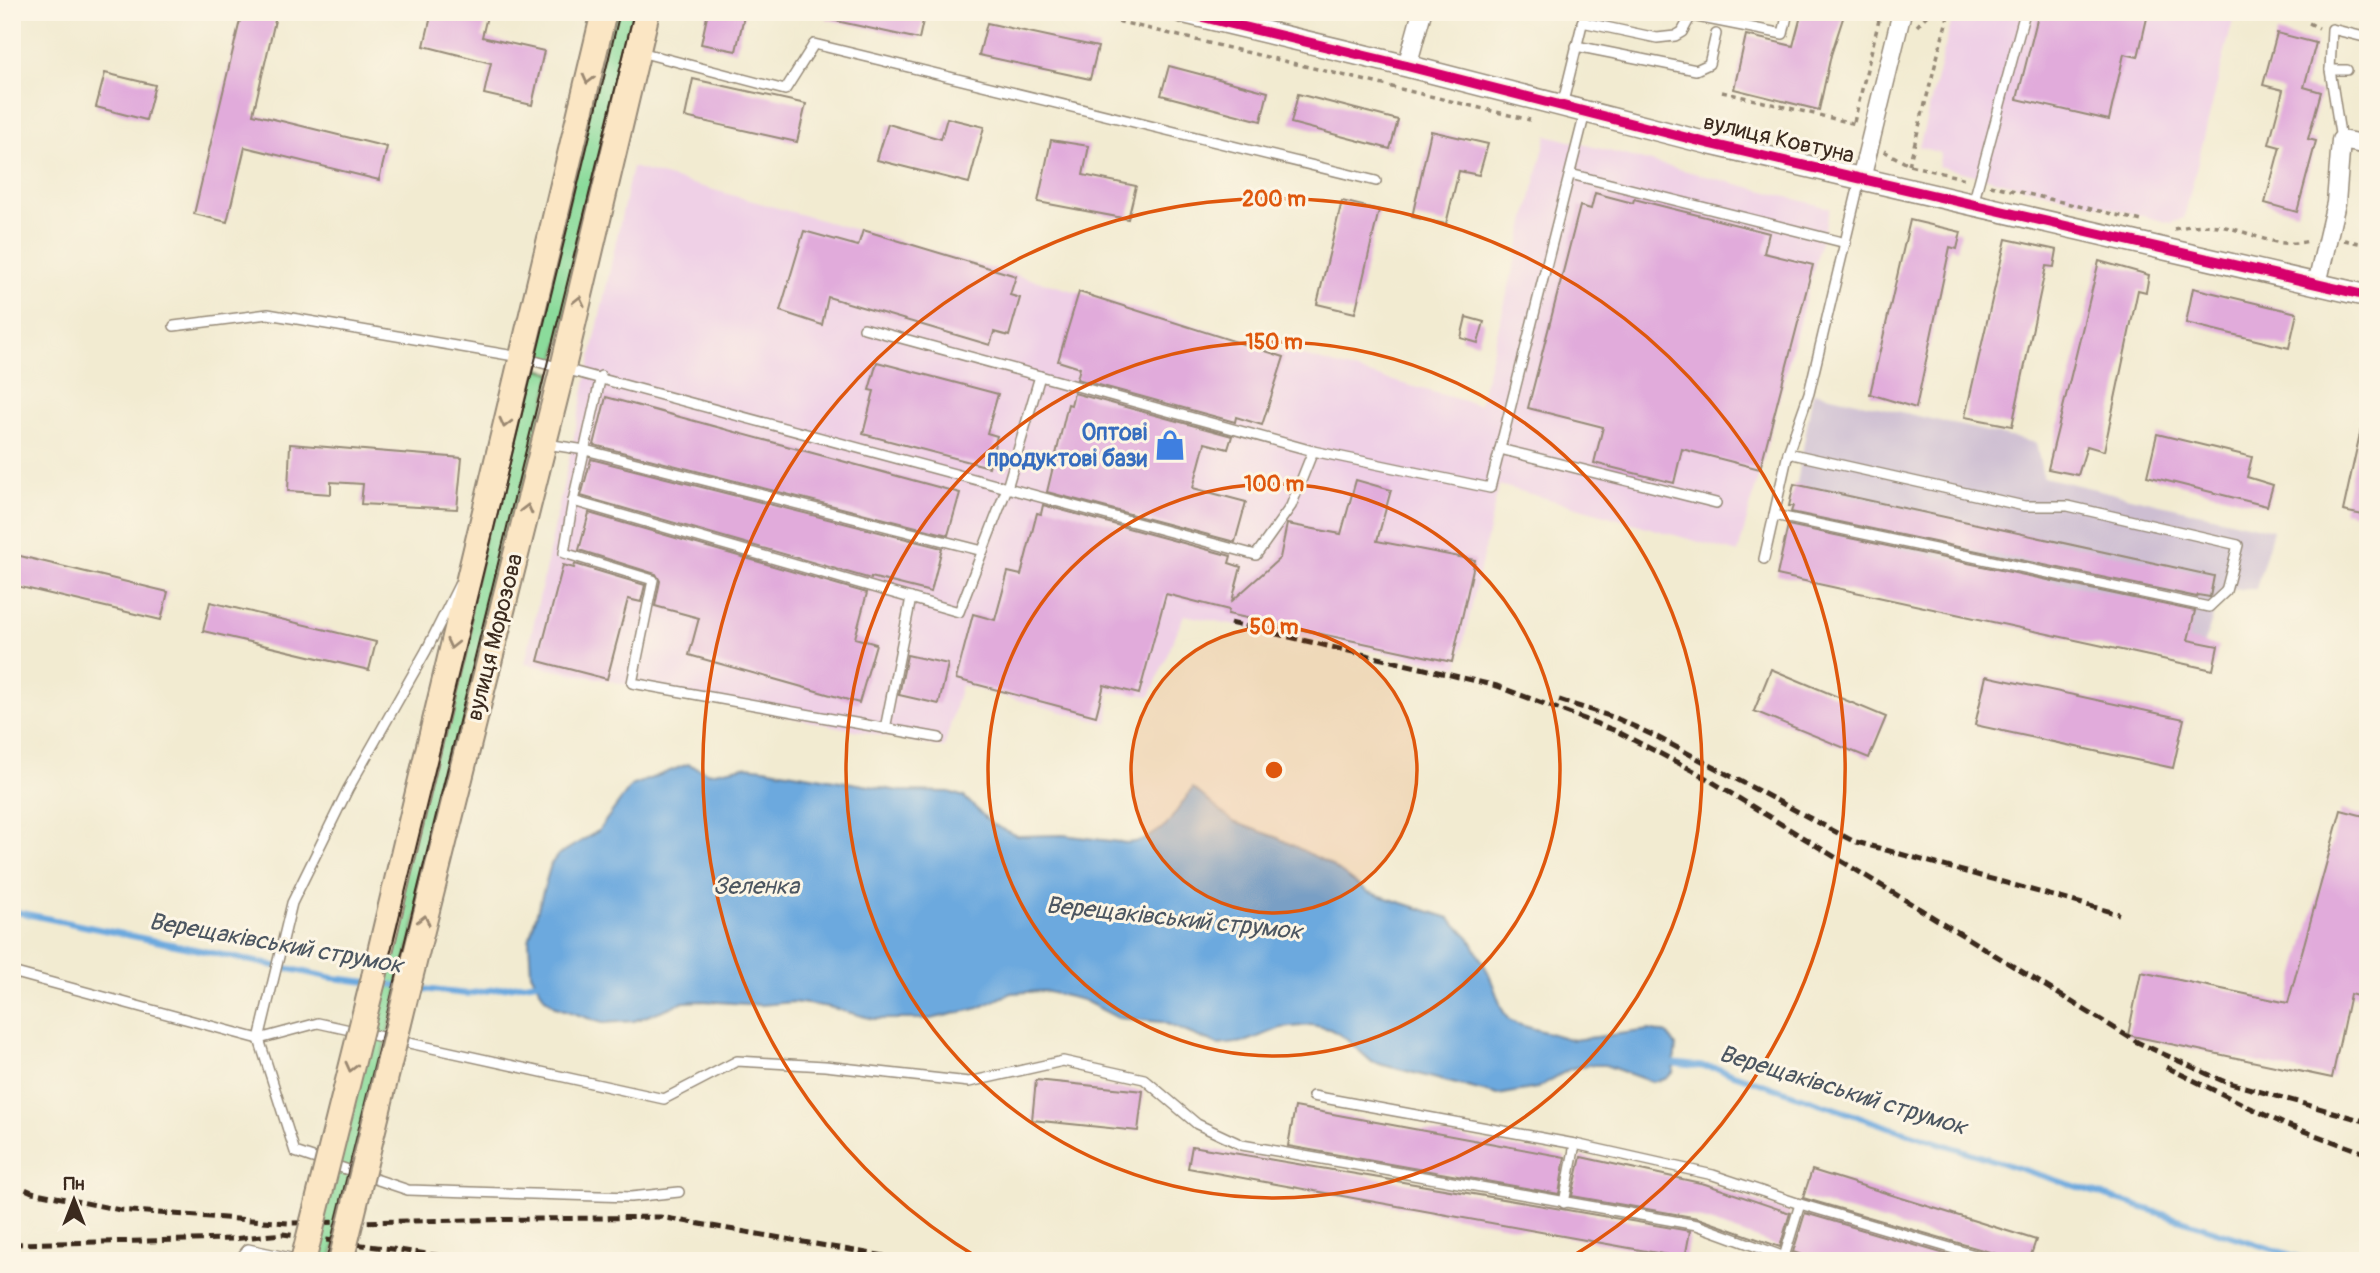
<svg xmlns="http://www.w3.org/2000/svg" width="2380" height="1273" viewBox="0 0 2380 1273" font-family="Pangolin,sans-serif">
<rect width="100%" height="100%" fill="#fcf5e5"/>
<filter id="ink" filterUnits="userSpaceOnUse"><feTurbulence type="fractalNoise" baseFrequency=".0143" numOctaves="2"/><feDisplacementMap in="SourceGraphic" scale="14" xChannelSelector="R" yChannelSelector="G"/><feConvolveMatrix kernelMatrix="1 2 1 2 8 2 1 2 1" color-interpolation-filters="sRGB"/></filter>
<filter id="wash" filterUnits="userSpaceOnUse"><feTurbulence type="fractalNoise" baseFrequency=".00686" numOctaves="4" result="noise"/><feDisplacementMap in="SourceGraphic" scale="28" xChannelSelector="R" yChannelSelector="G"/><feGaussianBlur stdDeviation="1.57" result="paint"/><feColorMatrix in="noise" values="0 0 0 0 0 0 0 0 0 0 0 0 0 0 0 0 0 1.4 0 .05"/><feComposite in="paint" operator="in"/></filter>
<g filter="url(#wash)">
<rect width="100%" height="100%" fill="#f2ebd1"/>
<g fill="#efd0e6">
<path d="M1954 12H2235L2184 218 2171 223 1938 166 1941 153 1919 147Z"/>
<path d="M1547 135 1830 208 1738 553 1499 485 1458 667 1184 615 1150 696 1109 692 1108 724 961 685 944 748 525 664 632 167 1479 405Z"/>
</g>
<path fill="#cdbed2" d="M1813 392 2036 443 2043 477 2273 530 2256 589 2221 590 2201 655 1783 562Z"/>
<g fill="#8bdb9b" stroke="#63825c" stroke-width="2">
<path d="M612 12H640L555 360 532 355Z"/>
<path d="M526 365 552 373 331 1261H309Z"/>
</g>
<path fill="#6ca9de" stroke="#546a7e" stroke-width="2" d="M688 764 709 773 745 766 764 768 899 791 949 792 964 797 992 824 1017 836 1063 835 1127 843 1142 841 1166 826 1193 788 1234 822 1278 838 1328 863 1368 892 1449 918 1469 937 1489 974 1502 1009 1508 1019 1517 1024 1573 1040 1649 1030 1667 1034 1676 1045 1673 1073 1665 1079 1652 1082 1605 1065H1586L1570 1069 1537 1088 1498 1095 1372 1062 1345 1038 1330 1029 1312 1025 1281 1028 1245 1042 1218 1045 1162 1022 1118 1018 1083 1000 1044 991 1011 993 979 1008 931 1019H873L829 1007 793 1002 761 1005 702 1001 684 1002 634 1021 602 1023 556 1007 544 997 531 973 529 940 551 864 558 855 598 831 631 786Z"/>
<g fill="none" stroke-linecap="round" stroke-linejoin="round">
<g stroke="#6ca9de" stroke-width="6">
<path d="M12 911 333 978 368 982"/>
<path d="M379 983 403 986"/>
<path d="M414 988 467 994 542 981"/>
<path d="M1670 1063 1716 1068 1889 1127 2310 1261"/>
</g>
</g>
<g id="blocks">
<g fill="#e1abdb">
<path d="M242 12H277L253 114 387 147 379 180 245 147 227 222 194 214Z"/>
<path d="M432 12H488L482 37 544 51 532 105 484 94 491 63 424 46Z"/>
<path d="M708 12H745L736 51 701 44Z"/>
<path d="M828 12H925L919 39 827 19Z"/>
<path d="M1802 12H1845L1831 55 1819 110 1734 89 1746 35 1793 46Z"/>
<path d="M2039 12H2123L2147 18 2138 57 2124 54 2109 120 2017 99Z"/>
<path d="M987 23 1098 47 1090 79 979 55Z"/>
<path d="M2277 33 2316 43 2304 87 2321 92 2308 139 2316 141 2297 212 2265 203 2280 147 2269 144 2283 90 2263 85Z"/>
<path d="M1169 66 1268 92 1261 121 1161 95Z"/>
<path d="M105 73 155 85 146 120 96 107Z"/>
<path d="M693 79 806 104 797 142 685 117Z"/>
<path d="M1298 94 1398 120 1390 149 1291 123Z"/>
<path d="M947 118 984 127 969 183 877 160 888 124 941 139Z"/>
<path d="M1431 131 1488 144 1479 175 1459 171 1446 224 1412 217Z"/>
<path d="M1051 140 1089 146 1083 175 1136 186 1128 219 1038 202Z"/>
<path d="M1595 193 1633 203 1634 199 1769 233 1764 253 1813 265 1760 469 1682 449 1674 483 1594 463 1603 427 1528 408 1580 206 1591 209Z"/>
<path d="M1342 201 1379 210 1355 313 1317 304Z"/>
<path d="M1910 220 1961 232 1957 249 1950 247 1916 408 1870 394Z"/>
<path d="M863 230 1016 276 1010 295 1020 298 1009 336 994 332 990 345 828 297 822 325 780 311 804 231 858 246Z"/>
<path d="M2006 239 2057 250 2054 267 2046 266 2012 426 1965 417Z"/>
<path d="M2099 261 2149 275 2146 292 2138 290 2104 451 2087 446 2078 475 2048 469Z"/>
<path d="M2193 288 2297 313 2289 348 2186 323Z"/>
<path d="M1079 292 1284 357 1262 425 1236 417 1235 422 1077 379 1080 368 1058 361Z"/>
<path d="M1466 317 1484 322 1478 343 1461 338Z"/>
<path d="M877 362 998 394 987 433 997 436 989 467 863 434 874 391 869 390Z"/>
<path d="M1074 393 1232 436 1228 449 1205 443 1193 488 1246 502 1235 542 1047 492 1068 404 1071 405Z"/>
<path d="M606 397 960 493 948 535 594 445Z"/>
<path d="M2361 429 2368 430V516L2343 511Z"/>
<path d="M2157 434 2252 457 2247 477 2273 485 2267 506 2147 476Z"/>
<path d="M290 444 462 458 457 509 361 504 363 484 331 482V494L288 491Z"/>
<path d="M591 459 942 548 931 592 871 577V579L581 496Z"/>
<path d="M1356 480 1391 490 1377 541 1475 560 1452 662 1228 614 1229 610 1166 594 1139 694 1104 685 1096 716 956 679 973 614 995 620 1008 572 1021 575 1037 513 1041 514 1043 505 1231 556 1229 563 1241 567 1232 601 1280 558 1287 524 1341 534Z"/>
<path d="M1794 484 2214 576 2210 597 2198 595 2197 597 1791 512 1793 506H1789Z"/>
<path d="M589 513 867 593 855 638 876 644 859 703 689 655 699 618 655 606 660 581 656 574 579 550Z"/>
<path d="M1788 525 2195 611 2188 640 2218 646 2213 670 1777 575Z"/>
<path d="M12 554 168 592 161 620 12 585Z"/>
<path d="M575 564 645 585 641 602 628 599 607 679 538 661 563 565 574 568Z"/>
<path d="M210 602 376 642 369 670 203 631Z"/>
<path d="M907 655 948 664 939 704 899 695Z"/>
<path d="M1771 669 1886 717 1869 758 1754 711Z"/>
<path d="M1986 676 2184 719 2173 768 1975 725Z"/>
<path d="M2341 810 2368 817V999L2350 994 2332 1078 2128 1035 2141 972 2288 1003Z"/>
<path d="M1036 1080 1143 1091 1138 1131 1032 1120Z"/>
<path d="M1295 1107 1565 1157 1559 1194 1288 1146Z"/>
<path d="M1192 1146 1690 1231 1685 1258 1188 1168Z"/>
<path d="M1581 1157 1705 1184 1790 1213 1780 1247 1698 1218 1572 1196Z"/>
<path d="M1812 1170 2036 1240 2029 1261H2002L1997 1254 1803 1198Z"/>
<path d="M1805 1213 1969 1261H1820L1793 1252Z"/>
</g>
</g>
</g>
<g filter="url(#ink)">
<use href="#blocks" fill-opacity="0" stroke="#968a78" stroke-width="2"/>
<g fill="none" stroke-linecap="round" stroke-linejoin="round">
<defs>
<g id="service">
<path d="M1692 16 1783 34 1788 12"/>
<path d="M1582 22 1657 38 1675 36 1682 32 1693 12"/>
<path d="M1576 46 1696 70 1709 64 1716 34"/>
<path d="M640 52 785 90 814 44 1376 181"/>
<path d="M2330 70 2341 140"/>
<path d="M2347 70H2330L2332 29 2368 38"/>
<path d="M1562 106 1585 12"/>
<path d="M1570 174 1846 243"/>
<path d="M1973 204 2024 16"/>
<path d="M174 326 268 314 520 357 1256 555 1291 506 1313 451"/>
<path d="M864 328 1040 376"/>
<path d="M601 376 573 501 959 612 1007 488 1040 376 1313 451 1490 488 1585 113"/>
<path d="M546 444 585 450 983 551"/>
<path d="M1500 449 1716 503"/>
<path d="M573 501 564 553 653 580 632 683 939 738"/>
<path d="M1774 515 2209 607 2226 591 2238 545 2068 506H2024L1788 453"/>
<path d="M1764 559 1788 453 1809 393 1860 180"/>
<path d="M459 585 426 651 348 789 292 903 259 1039 295 1152 408 1190 631 1197 679 1192"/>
<path d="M885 729 911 598"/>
<path d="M12 972 259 1039 318 1023 664 1099 737 1061 825 1066 969 1082 1063 1061 1144 1079 1197 1124 1242 1145 1697 1225 1796 1261"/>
<path d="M1313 1096 1575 1144 1713 1175 1800 1204 1995 1261"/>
<path d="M1564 1203 1575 1144"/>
<path d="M1784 1257 1800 1204"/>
<path d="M238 1261 248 1249 300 1260"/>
</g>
<g id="minor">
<path d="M1407 66 1422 12"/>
<path d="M1861 179 1902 12"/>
<path d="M2317 284 2336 203 2341 140 2368 145"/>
</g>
<path id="tertiary" d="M1182 12 1407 66 1711 144 2368 296"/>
<g id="secondary">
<path d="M374 977 604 12"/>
<path d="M408 986 563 367 647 12"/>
</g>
</defs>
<use href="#service" stroke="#968a78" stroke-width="12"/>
<use href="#minor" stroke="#968a78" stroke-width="21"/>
<use href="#tertiary" stroke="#968a78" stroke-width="24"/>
<use href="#secondary" stroke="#968a78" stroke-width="28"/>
<g stroke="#968a78" stroke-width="3.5" stroke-dasharray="5 5" stroke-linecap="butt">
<path d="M1079 12 1530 120"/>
<path d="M2309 23 2319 28"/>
<path d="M1917 26 1930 12"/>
<path d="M1722 92 1856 124"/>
<path d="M1854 122 1881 12"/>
<path d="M1884 151 1909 165 1966 179"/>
<path d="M1909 165 1949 12"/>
<path d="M1990 185 2142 221"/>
<path d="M2174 229C2189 226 2202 224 2218 226 2252 230 2271 250 2309 241"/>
<path d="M2344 240 2368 245"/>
</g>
<use href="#service" stroke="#fff" stroke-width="9"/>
<use href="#minor" stroke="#fff" stroke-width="18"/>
<use href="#tertiary" stroke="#fff" stroke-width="21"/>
<use href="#secondary" stroke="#fbe6c4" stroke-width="24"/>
<g stroke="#3b2a1e" stroke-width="2">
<path d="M376 1012 620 12"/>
<path d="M326 1261 634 12"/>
</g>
<g stroke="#3b2a1e" stroke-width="5" stroke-dasharray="10 5" stroke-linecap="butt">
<path d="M1230 623 1497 686 1616 731 1696 772 2137 1042 2223 1081 2368 1122"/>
<path d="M1559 700 1616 718 1657 737 1853 841 2119 914"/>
<path d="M2166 1067 2284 1124 2368 1154"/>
<path d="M12 1183 32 1192 120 1210 289 1223 660 1217 913 1261"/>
<path d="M12 1244 232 1239 283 1234 478 1261"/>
</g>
<defs>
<g id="secondary-bridge">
<path d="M303 1261 374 977"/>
<path d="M341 1261 408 986"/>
</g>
</defs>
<use href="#secondary-bridge" stroke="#968a78" stroke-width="28" stroke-linecap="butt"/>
<use href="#secondary-bridge" stroke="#fbe6c4" stroke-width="24"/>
<defs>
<path id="cycleway" d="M1182 12 1407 66 1711 144 2368 296"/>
</defs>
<use href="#cycleway" stroke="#fcf5e5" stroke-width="15"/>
<use href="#cycleway" stroke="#d6006c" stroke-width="10"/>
</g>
<defs><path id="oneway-chevron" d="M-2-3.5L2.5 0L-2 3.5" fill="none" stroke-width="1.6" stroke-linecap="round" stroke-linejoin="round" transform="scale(1.75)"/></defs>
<g stroke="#9b8871">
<use href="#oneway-chevron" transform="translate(588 79) rotate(104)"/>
<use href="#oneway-chevron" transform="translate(579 301) rotate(-77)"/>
<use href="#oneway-chevron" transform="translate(505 423) rotate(104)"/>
<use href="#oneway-chevron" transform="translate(527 509) rotate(-76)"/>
<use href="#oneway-chevron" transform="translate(452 644) rotate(103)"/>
<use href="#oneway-chevron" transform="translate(424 920) rotate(-76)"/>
<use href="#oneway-chevron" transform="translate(351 1067) rotate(104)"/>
</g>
</g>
<circle cx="1274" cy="770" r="143" fill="#df570d" fill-opacity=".12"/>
<g fill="none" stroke="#df570d" stroke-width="3.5">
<circle cx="1274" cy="770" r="143"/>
<circle cx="1274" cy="770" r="286"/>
<circle cx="1274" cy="770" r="428"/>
<path d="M980 1259A571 571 0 1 1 1568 1259"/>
</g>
<defs>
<symbol id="shop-bare" viewBox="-9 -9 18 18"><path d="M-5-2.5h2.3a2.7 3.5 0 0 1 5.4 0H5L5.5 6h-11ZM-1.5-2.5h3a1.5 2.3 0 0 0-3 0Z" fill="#3f7fe0" stroke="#fcf5e5" stroke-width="2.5" paint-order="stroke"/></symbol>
</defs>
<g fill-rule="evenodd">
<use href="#shop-bare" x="1148" y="423" width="44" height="44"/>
</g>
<g text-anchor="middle" stroke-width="6" stroke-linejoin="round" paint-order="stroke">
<g font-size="23" fill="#3b2a1e" stroke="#fcf5e5">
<text transform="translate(1779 138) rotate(13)" y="8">вулиця Ковтуна</text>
<text transform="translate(494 637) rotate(-76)" y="8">вулиця Морозова</text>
</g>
<g font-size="23" font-weight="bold" fill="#366cbe" stroke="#fcf5e5" text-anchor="end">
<text x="1147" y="440">Оптові<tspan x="1147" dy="26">продуктові бази</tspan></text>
</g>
<g font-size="24" font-style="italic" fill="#4c5661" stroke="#fcf5e5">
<text x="756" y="894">Зеленка</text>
<text transform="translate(1174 918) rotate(6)" y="8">Верещаківський струмок</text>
<text transform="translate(276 943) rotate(10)" y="8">Верещаківський струмок</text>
<text transform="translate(1843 1090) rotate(17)" y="8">Верещаківський струмок</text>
</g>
</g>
<circle cx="1274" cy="770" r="10" fill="#df570d" stroke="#fcf5e5" stroke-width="3.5"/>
<g font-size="21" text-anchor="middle" font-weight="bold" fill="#df570d" stroke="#fcf5e5" stroke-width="6" stroke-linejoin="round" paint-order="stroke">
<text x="1274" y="206">200 m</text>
<text x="1274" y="349">150 m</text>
<text x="1274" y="491">100 m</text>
<text x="1274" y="634">50 m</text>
</g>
<rect width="2380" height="1273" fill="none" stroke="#fcf5e5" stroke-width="42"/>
<g transform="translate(74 1200)" stroke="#fcf5e5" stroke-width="5" paint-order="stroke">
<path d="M0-5L12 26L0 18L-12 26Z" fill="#3b2a1e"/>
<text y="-10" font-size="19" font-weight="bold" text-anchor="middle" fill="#3b2a1e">Пн</text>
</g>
</svg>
